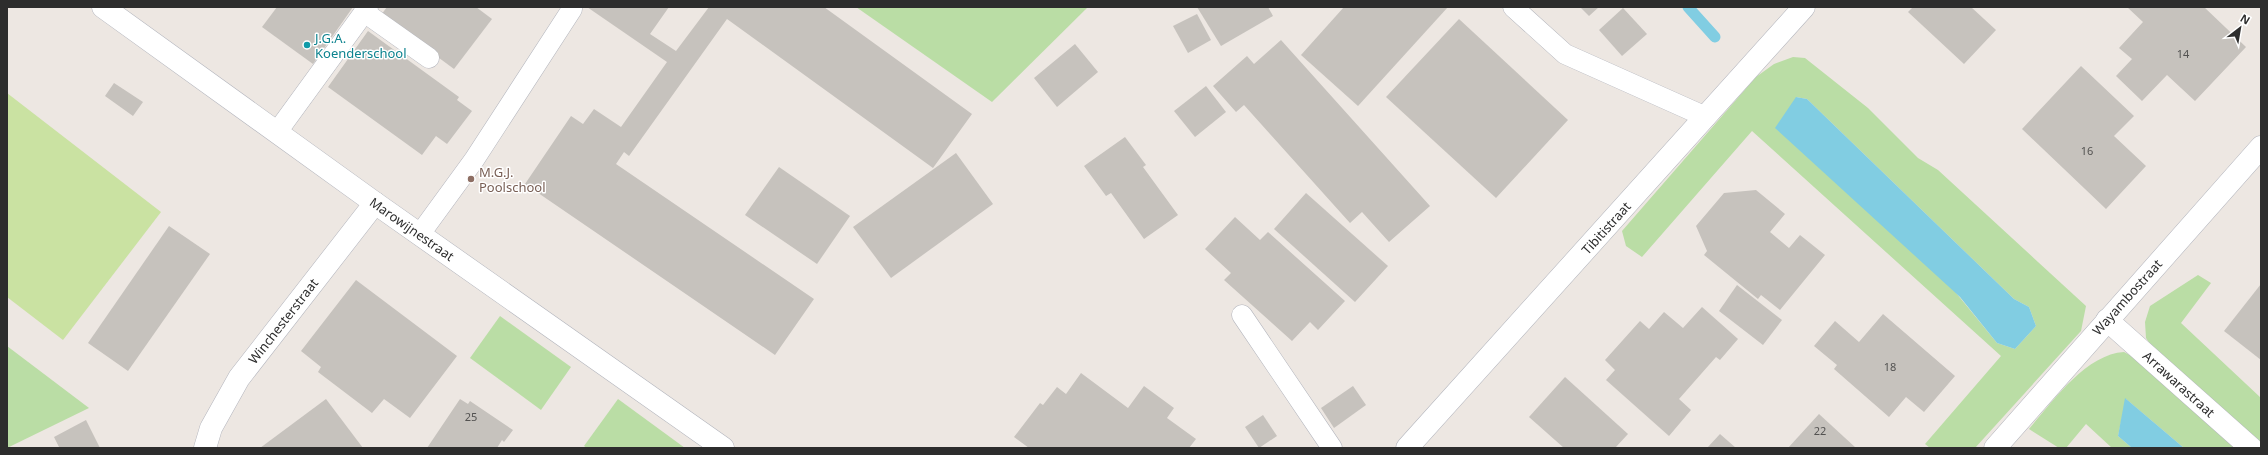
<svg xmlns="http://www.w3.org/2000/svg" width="2268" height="455" viewBox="0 0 2268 455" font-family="'Noto Sans',sans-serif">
<rect width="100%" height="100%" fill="#ede7e2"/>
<g fill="#badda5" fill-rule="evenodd">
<path d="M856 7H1088L992 102Z"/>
<path d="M1793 57 1805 58 1868 108 1918 158 1938 170 2086 306 2081 331 1975 448H1930L1925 444 2001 356 1752 131 1642 257 1626 246 1622 231 1756 77 1774 64ZM1796 97 1807 99 2014 299 2029 307 2036 326 2015 349 1997 343Z"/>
<path d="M2198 275 2211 283 2181 323 2261 398V447L2156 353 2146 338 2145 322 2150 306Z"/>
<path d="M500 316 571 367 541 410 470 358Z"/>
<path d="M7 346 89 408 7 448Z"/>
<path d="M2124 352 2141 361 2239 448H2184L2126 399 2118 436 2132 448H2112L2086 424 2066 448H2059L2029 429C2052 402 2086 354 2124 352Z"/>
<path d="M618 399 685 448H587L584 446Z"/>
</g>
<path fill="#cae2a2" d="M7 93 161 212 63 340 7 297Z"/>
<g fill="#81cde2">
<path d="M1796 97 1807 99 2014 299 2029 307 2036 326 2015 349 1997 343 1960 297 1775 128Z"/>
<path d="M2125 398 2184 448H2132L2118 436Z"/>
</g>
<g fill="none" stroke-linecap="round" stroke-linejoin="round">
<path stroke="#81cde2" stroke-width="11" d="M1688 7 1715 37"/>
</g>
<g fill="#c6c2bd">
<path d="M277 7H353L313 64 262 27Z"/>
<path d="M387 7H476L492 19 454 69 381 15Z"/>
<path d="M587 7H669L650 34 676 51 709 7H824L972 114 933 168 727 19 629 156 624 152 616 164 814 299 775 355 525 184 571 116 583 124 594 109 621 127 667 62Z"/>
<path d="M1197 7H1268L1273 16 1221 46Z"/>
<path d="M1344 7H1448L1358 106 1301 55Z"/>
<path d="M1580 7H1599L1589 16Z"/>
<path d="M1913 7H1971L1996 30 1964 64 1908 12Z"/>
<path d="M2127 7H2204L2246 47 2195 101 2167 75 2142 101 2116 76 2132 59 2119 48 2143 22Z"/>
<path d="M1623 8 1647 34 1622 56 1599 30Z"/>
<path d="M1197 14 1211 40 1188 53 1173 26Z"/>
<path d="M1459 19 1568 120 1496 198 1386 97Z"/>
<path d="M368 31 459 97 457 100 472 111 447 144 436 136 422 155 328 87Z"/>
<path d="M1281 40 1430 206 1389 242 1362 212 1350 223 1244 105 1236 112 1213 86 1247 56 1254 64Z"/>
<path d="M1075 44 1098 72 1057 107 1034 78Z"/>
<path d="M2081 66 2134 116 2114 136 2146 166 2106 209 2022 129Z"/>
<path d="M114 83 143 102 133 116 105 96Z"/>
<path d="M1206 86 1226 112 1195 137 1174 111Z"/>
<path d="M1125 137 1146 165 1143 167 1178 215 1144 239 1111 193 1106 196 1084 166Z"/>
<path d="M956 153 993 204 891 278 853 227Z"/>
<path d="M779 167 850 216 817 264 745 215Z"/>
<path d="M1756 190 1785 214 1770 232 1789 248 1800 235 1825 255 1780 310 1761 295 1758 299 1704 255 1707 251 1696 226 1724 193Z"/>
<path d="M1306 193 1388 266 1355 302 1274 229Z"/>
<path d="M1235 217 1260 240 1268 232 1345 301 1318 330 1310 322 1292 341 1224 280 1231 273 1205 249Z"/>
<path d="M169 226 210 254 128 371 88 343Z"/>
<path d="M356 280 457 356 410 418 384 399 372 413 318 372 321 367 301 351Z"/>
<path d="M2261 284V360L2224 331Z"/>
<path d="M1737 285 1782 320 1763 345 1719 311Z"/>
<path d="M1702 307 1738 339 1720 360 1716 357 1679 399 1691 410 1669 436 1606 380 1615 370 1605 360 1640 321 1649 329 1664 312 1683 328Z"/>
<path d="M1883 314 1955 376 1924 412 1906 397 1889 417 1834 369 1837 365 1814 346 1835 321 1859 342Z"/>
<path d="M1081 373 1128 408 1144 386 1174 408 1167 418 1196 439 1189 448H1029L1014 437 1040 403 1043 405 1057 387 1066 394Z"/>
<path d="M1565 377 1628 434 1615 448H1564L1529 417Z"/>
<path d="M1353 386 1366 405 1334 428 1321 408Z"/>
<path d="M326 399 363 448H260Z"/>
<path d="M460 399 468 404 470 401 513 430 504 442 502 440 497 448H427Z"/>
<path d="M1819 414 1856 448H1788Z"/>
<path d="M1263 415 1277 436 1259 448 1245 427Z"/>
<path d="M86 420 100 448H57L59 447 54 437Z"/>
<path d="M1720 434 1736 448H1707Z"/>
</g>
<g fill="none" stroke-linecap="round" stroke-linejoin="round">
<defs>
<g id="service">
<path d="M1513 7 1565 54 1706 117"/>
<path d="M364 12 429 58"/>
<path d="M277 132 368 7"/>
<path d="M420 234 474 160 572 9"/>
<path d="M1242 315 1332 448"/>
</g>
<g id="minor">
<path d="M103 7 375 203 723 448"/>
<path d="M2107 320 2251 448"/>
<path d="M205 448 211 428 239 378 375 203"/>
<path d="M1407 448 1804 7"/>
<path d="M1995 448 2261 147"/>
</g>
</defs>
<use href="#service" stroke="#b2b4bc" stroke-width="21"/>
<use href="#minor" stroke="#b2b4bc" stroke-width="23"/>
<use href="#service" stroke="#fff" stroke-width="20"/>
<use href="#minor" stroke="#fff" stroke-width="22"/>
</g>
<circle fill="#0f9aa8" stroke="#fff" stroke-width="1.5" cx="307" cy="45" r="4"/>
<circle fill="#8d6e63" stroke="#fff" stroke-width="1.5" cx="471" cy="179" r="4"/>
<g text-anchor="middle" stroke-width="3" stroke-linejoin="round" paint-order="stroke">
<g font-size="11" fill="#535251">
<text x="2183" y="58">14</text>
<text x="2087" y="155">16</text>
<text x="1890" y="371">18</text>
<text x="471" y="421">25</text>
<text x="1820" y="435">22</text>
</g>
<g font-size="13" fill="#0d838f" stroke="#fff" text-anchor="start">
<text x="315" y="43">J.G.A.<tspan x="315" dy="15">Koenderschool</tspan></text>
</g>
<g font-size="13" fill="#785e54" stroke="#fff" text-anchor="start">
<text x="479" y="177">M.G.J.<tspan x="479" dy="15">Poolschool</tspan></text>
</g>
<g font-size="13" fill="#2d2d2d" stroke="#fff">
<text transform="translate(1606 228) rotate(-48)" y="5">Tibitistraat</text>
<text transform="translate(412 229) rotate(35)" y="5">Marowijnestraat</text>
<text transform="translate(2127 297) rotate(-48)" y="5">Wayambostraat</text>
<text transform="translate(283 321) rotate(-52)" y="5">Winchesterstraat</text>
<text transform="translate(2179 384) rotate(42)" y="5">Arrawarastraat</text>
</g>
</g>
<rect width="2268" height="455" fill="none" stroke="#2d2d2d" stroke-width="16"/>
<g transform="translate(2240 28) rotate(31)" stroke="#ffffff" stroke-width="3" paint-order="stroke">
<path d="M0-3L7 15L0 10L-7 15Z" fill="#2d2d2d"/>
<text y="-6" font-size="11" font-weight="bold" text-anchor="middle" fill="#2d2d2d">N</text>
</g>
</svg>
